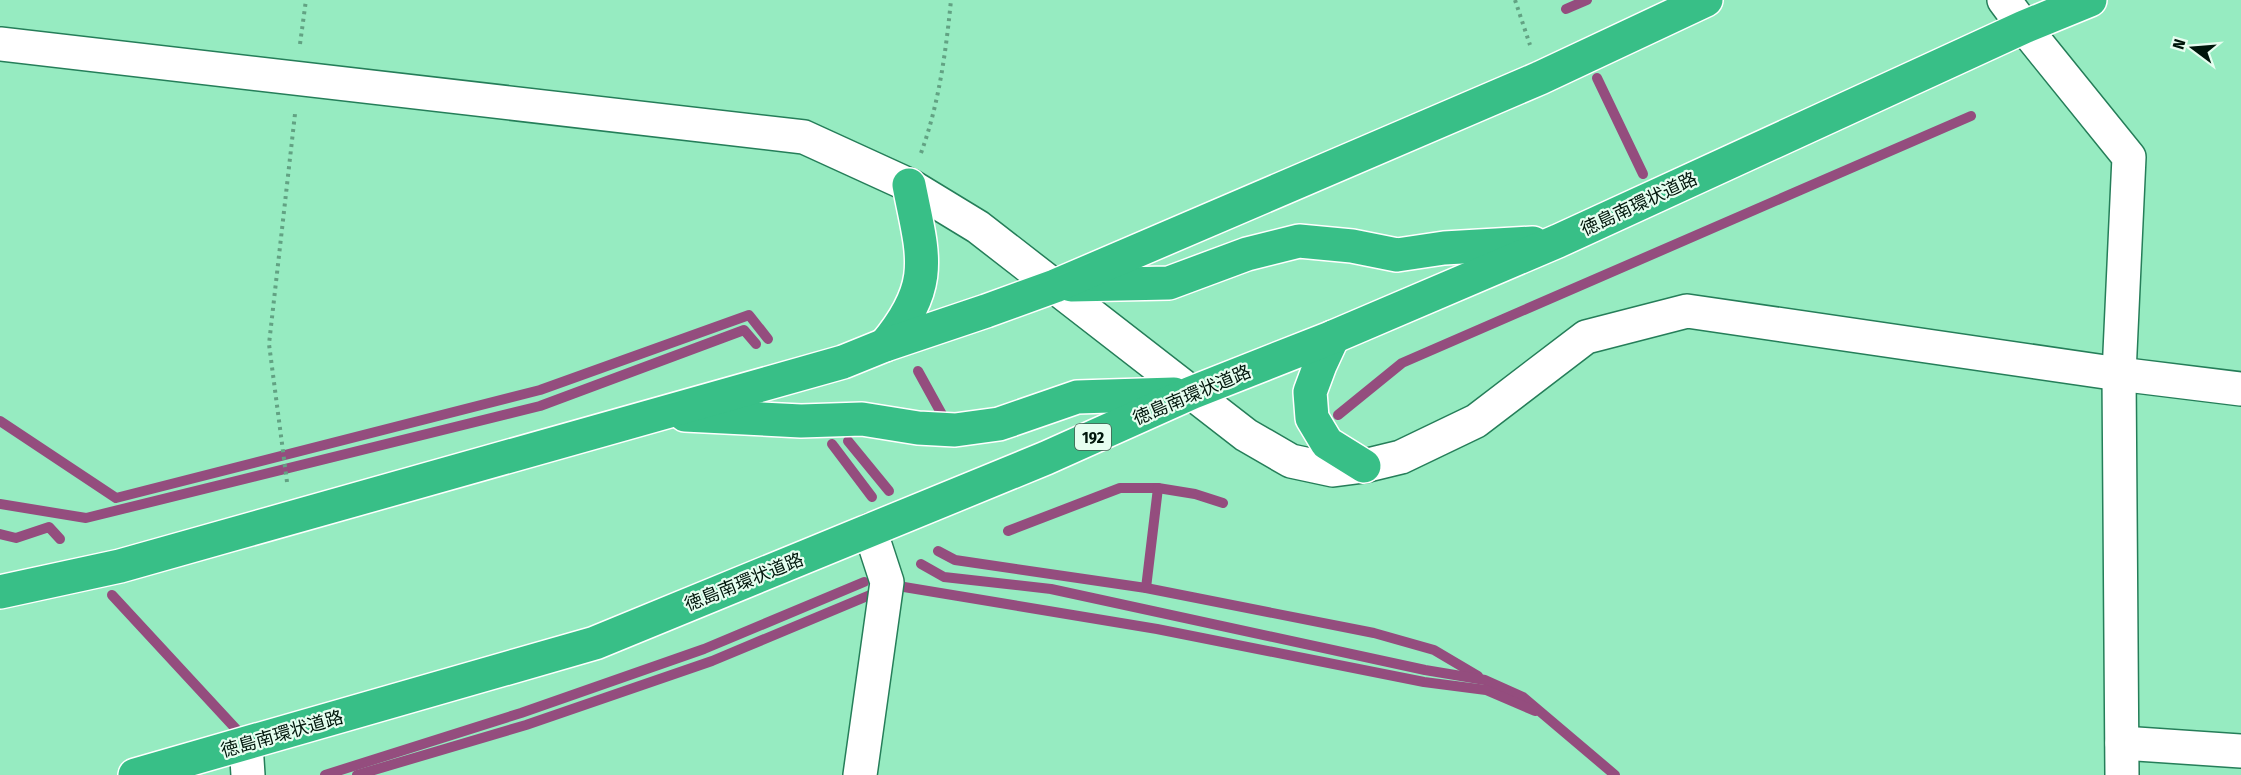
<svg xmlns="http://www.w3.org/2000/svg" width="2241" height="775" viewBox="0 0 2241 775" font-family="'Fira Sans Condensed','Noto Sans JP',sans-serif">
<rect width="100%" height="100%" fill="#96ebc1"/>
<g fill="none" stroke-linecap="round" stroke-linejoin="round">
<g stroke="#944d7e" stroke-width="10">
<path d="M1566 9 1587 0"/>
<path d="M1597 78 1643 174"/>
<path d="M918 371 945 420"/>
<path d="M1338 415 1402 363 1971 116"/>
<path d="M0 421 116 498 540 390 749 315 768 339"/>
<path d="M848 441 889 491"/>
<path d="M832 444 872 497"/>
<path d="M0 504 86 518 540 406 744 330 756 344"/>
<path d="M1008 531 1120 488H1158L1195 494 1223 503"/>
<path d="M0 534 16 538 49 527 60 539"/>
<path d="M938 551 955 560 1146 588 1374 633 1434 650 1478 676"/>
<path d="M921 564 944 577 1051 589 1425 670 1485 680 1523 697 1615 775"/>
<path d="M904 587 1157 629 1424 682 1486 690 1535 711"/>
<path d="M1146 588 1158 488"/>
<path d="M112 595 236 729"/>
<path d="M325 775 521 713 704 649 864 582"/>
<path d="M357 775 526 725 712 661 870 595"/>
</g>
<defs>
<g id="minor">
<path d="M2004 0 2024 27 2129 157 2119 374 2122 775"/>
<path d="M0 44 804 137 909 185 978 227 1246 435 1291 461 1333 470 1364 466 1401 457 1476 421 1586 337 1687 311 2119 374 2241 389"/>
<path d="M2122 743 2241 751"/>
<path d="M246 744 248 775"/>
<path d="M860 775 887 582 870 530"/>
</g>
<g id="highway">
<path d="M1071 285 1169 283 1247 254 1299 241 1352 246 1397 255 1444 248 1533 243"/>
<path d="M1333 337 1320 365 1310 392 1312 418 1327 443 1364 466"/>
<path d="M885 345C936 284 923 256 909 185"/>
<path d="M685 415 801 421 862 419 918 428 955 430 999 424 1077 397 1174 394"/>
<path d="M0 592 120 566 843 362 885 345 986 311 1055 286 1540 78 1706 0"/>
<path d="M135 775 595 643 1046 458 1191 393 1333 337 1558 241 2024 27 2090 0"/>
</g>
</defs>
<use href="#minor" stroke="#257e59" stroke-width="36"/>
<use href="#highway" stroke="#fff" stroke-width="36"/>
<g stroke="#62a283" stroke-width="4" stroke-dasharray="3 4.5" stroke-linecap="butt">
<path d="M1515 0 1530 45"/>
<path d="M300 44 306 0"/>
<path d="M921 153C939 104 946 51 951 0"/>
<path d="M287 482 269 344 295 114"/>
</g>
<use href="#minor" stroke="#fff" stroke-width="33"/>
<use href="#highway" stroke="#38bf87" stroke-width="33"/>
</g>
<g text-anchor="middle" stroke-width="4.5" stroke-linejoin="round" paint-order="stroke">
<rect fill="#e6fef0" stroke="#455c50" stroke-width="1.5" x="1075" y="424" width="36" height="26" rx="4.5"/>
<g font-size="16" font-weight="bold" fill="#00160b">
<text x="1093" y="443">192</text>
</g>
<g font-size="18" fill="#00160b" stroke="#e6fef0">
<text transform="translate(1639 204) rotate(-25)" y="6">徳島南環状道路</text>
<text transform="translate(1192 395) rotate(-23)" y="6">徳島南環状道路</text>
<text transform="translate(744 582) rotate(-22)" y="6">徳島南環状道路</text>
<text transform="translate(282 734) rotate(-16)" y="6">徳島南環状道路</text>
</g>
</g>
<g transform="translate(2193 48) rotate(286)" stroke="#e6fef0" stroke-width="4.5" paint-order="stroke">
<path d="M0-4.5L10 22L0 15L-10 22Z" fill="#00160b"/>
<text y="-9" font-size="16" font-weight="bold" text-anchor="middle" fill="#00160b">N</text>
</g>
</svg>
